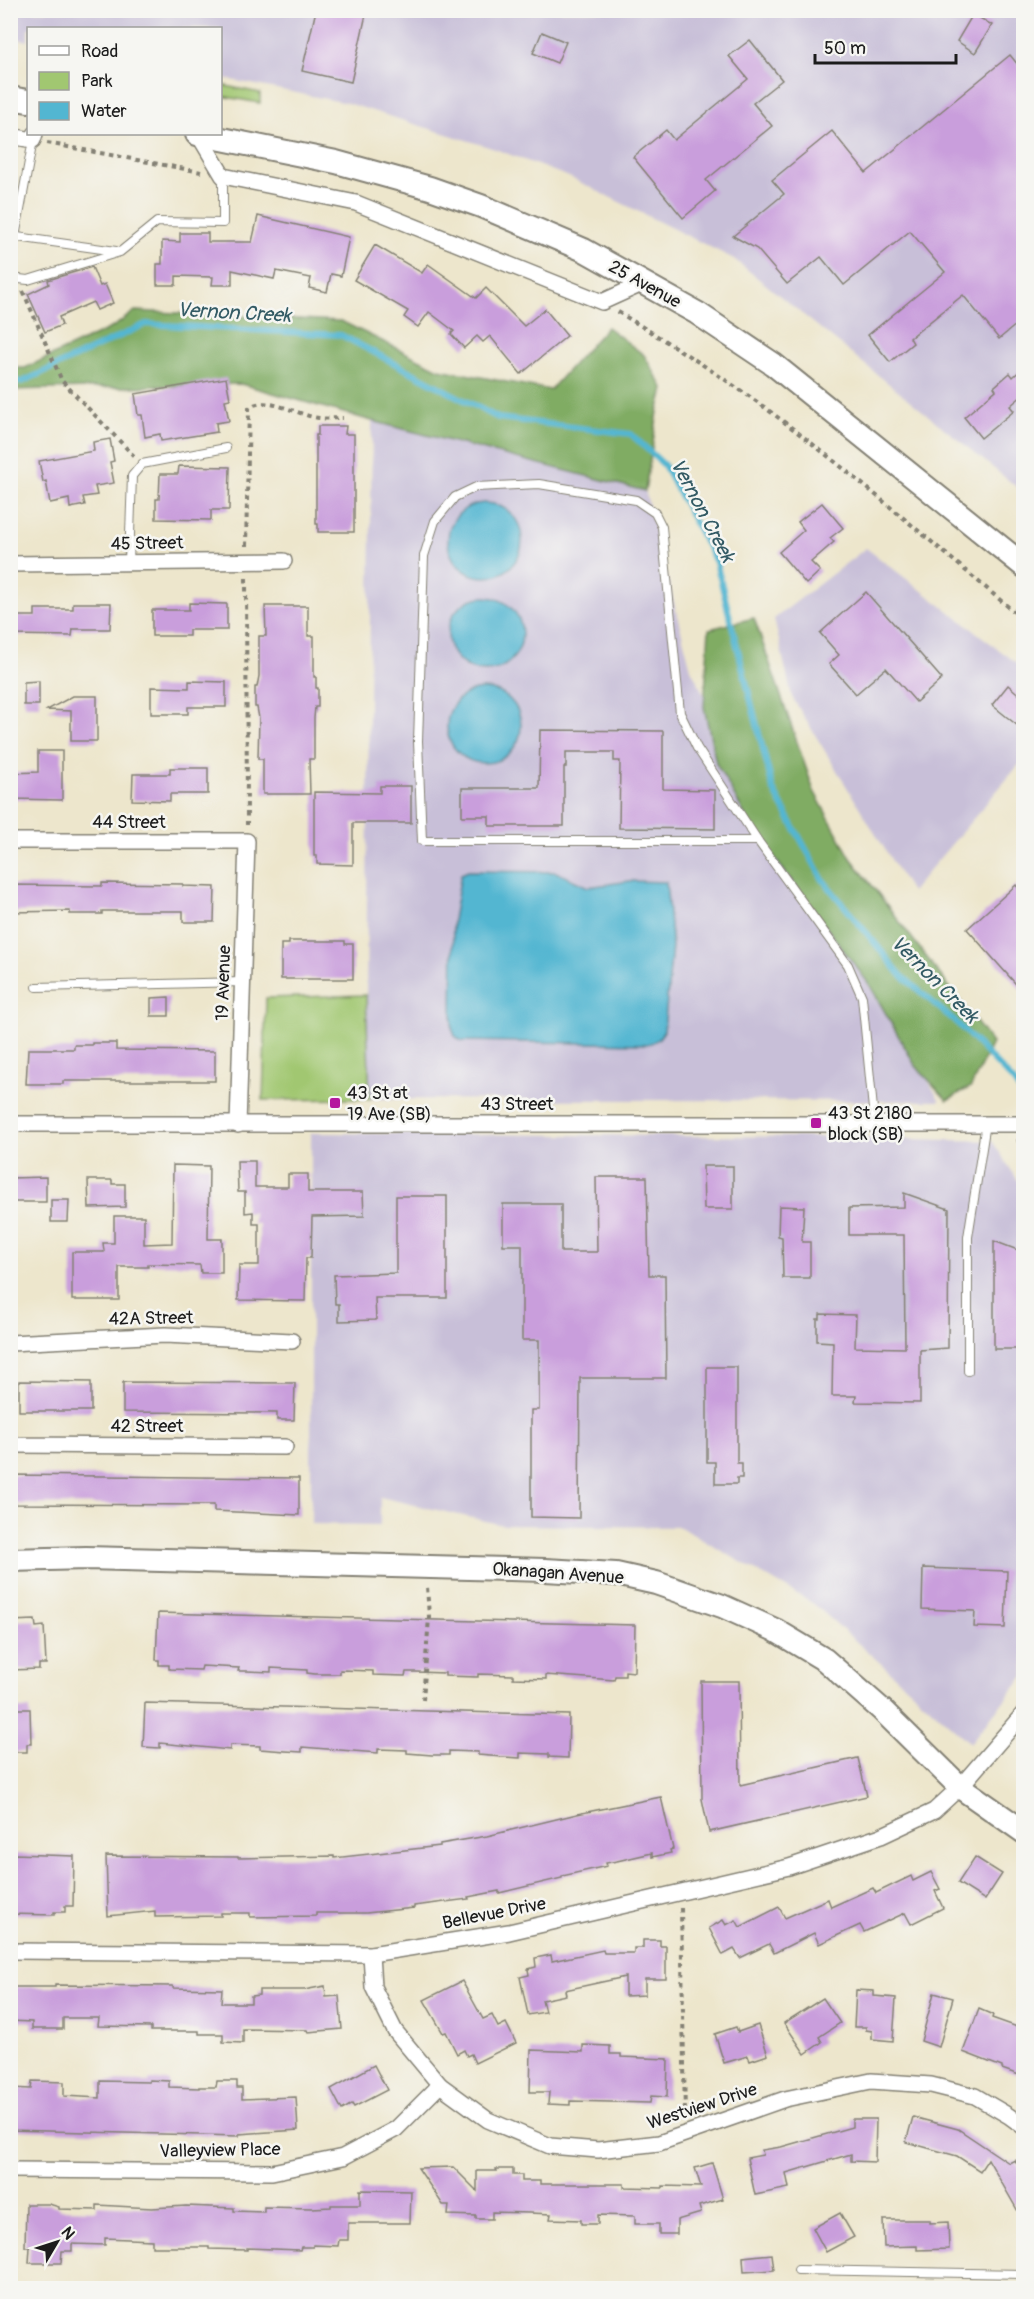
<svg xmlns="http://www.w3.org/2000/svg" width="1034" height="2299" viewBox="0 0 1034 2299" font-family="Pangolin,sans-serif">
<rect width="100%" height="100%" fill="#f6f6f2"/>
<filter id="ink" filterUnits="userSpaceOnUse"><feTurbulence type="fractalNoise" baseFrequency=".0167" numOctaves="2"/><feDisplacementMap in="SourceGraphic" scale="12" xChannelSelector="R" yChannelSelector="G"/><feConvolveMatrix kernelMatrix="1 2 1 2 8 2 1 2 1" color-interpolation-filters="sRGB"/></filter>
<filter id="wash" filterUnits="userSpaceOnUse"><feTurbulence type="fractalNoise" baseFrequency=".008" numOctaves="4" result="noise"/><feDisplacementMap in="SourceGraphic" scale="24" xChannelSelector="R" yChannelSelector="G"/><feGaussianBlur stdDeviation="1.35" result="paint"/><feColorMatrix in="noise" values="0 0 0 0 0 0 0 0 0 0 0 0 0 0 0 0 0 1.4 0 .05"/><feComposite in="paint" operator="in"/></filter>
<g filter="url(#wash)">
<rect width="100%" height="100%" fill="#ede6cc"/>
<g fill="#c8bfd8">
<path d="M10 11H1023V492L734 259 569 177 495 149 347 103 221 78 220 28H28V41L11 37Z"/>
<path d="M372 421 645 490 691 669 780 847 871 982 940 1101 370 1099 366 995Z"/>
<path d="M866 548 1023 668V760L911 892 792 697 774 619Z"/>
<path d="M311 1133 815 1137 992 1141 1023 1188 1024 1676 970 1743 814 1604 680 1527 503 1525 380 1497V1525L311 1524Z"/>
</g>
<g fill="#a1c771" stroke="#5e7246" stroke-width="1.5">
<path d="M221 85 260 93V103L221 96Z"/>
<path d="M366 995 370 1099 263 1100 266 998Z"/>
</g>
<g fill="#80ac63" stroke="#4e6440" stroke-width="1.5">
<path d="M135 311 341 321 439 369 550 390 607 327 644 355 664 389 658 412 645 491 372 421 241 384 11 390 10 368H25L113 327Z"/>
<path d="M754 618 814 791 851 858 992 1043 971 1087 947 1100 915 1065 869 984 753 829 716 763 704 707 709 629Z"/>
</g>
<g fill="#52b6d1" stroke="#376976" stroke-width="1.5">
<circle cx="485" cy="540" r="37"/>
<circle cx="485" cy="634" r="37"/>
<circle cx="484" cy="726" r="37"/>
<path d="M468 871 556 872 588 887 630 881 666 882 672 946 664 1031C659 1039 656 1042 647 1044L462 1041 455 1036 452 1028 453 920 461 874Z"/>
</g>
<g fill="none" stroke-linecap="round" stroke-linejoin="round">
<path stroke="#52b6d1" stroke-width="6" d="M10 381 22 382 146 324 341 335 498 418 631 434 664 465 716 562 773 789 823 880 901 975 959 1025 1013 1081 1024 1097"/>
</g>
<g id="blocks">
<g fill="#c99edc">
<path d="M316 10H367L351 82 302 71Z"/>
<path d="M973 14 992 25 975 53 957 41Z"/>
<path d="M542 32 566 42 557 63 533 53Z"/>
<path d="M750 40 782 80 753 103 772 126 706 180 715 191 683 218 633 157 666 130 674 140 748 79 729 56Z"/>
<path d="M1010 55 1023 71V319L999 339 963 295 910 338 913 343 890 362 868 335 945 272 910 231 844 285 821 257 787 284 757 249 733 236 784 194 772 180 832 131 866 173Z"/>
<path d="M258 216 349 237 341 276 331 274 327 292 309 288 311 278 276 271 274 279 232 270V285H212L213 277 176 276V285H157V264H162V241L180 242V233H208V242H252Z"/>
<path d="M375 245 422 273 428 264 476 298 486 288 524 326 545 309 567 336 521 374 490 336 483 342 477 336 464 348 451 334 454 331 429 312 418 327 404 317 408 311 354 280Z"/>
<path d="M92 267 100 286 105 284 113 303 97 310 93 302 59 317 62 325 45 332 28 294 49 284 48 280Z"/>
<path d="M1023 368V395L1010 406 1014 411 981 438 964 417 996 390 994 387 1010 373 1013 377Z"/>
<path d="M226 378 230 399 225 400 229 421 216 423 217 432 161 441 160 434 145 437 142 415H138L135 394Z"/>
<path d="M318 426H346L345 434H354V532H318V524H316V435H318Z"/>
<path d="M110 439 114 461 110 462 114 483 95 486 97 495 83 497 85 505 70 508 69 499 50 503 46 481 43 482 39 461 94 451 93 442Z"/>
<path d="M179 466 230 467 229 510H211V520L156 519V499H159L160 474H178Z"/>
<path d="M822 503 843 528 830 538 834 542 811 562 820 571 806 584 779 552 804 530 798 522Z"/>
<path d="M866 592 942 679 916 702 886 668 856 694 829 664 839 655 820 633Z"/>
<path d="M73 603H111L110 629H73L72 636 10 635V616H35V609H73Z"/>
<path d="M189 603 227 604V630H189V636H152V610H189Z"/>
<path d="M265 606H308V636H314V677H316V688H318V707H315L314 718V759H309L310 794H263V759H258L259 718 257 707H255V687H257L259 676V636H266Z"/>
<path d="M39 681V705H24V682Z"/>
<path d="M189 681 226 682V707H188V714H151V687L189 688Z"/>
<path d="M1008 685 1023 698V730L992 705Z"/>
<path d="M73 696H97V741H71V711L47 710Z"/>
<path d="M540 730 663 731V789L715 790V829L619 828 620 761H614V752H566V767H564V826H489V816H462V788H539Z"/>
<path d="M38 751H62V800L10 799V773L38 772Z"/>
<path d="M170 768H208V794H170V801L132 800 133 774H170Z"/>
<path d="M380 786H411V823H353V865L317 864V856H314V792L380 793Z"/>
<path d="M102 883 183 884V886L215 887 214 922H183V911H102V914H70V911L10 912V885L102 886Z"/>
<path d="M1016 885 1023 894V992L967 929Z"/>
<path d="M289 941H345V944H353V979H281V944H289Z"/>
<path d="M169 997V1016H151V998Z"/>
<path d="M92 1043H116V1050L215 1051V1081H63V1084H26L28 1049H74V1045H92Z"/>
<path d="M237 1161H255V1187H288V1174H308V1192H363L364 1216 312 1217 311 1258H306L305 1301 238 1300 239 1265H259V1224H253V1212L245 1213V1192H238Z"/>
<path d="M173 1165 209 1166 208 1239H222V1273H201L200 1265 148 1264V1267H119V1300H72V1252H104L103 1243H114V1216H144V1244L172 1243Z"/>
<path d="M703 1166H733V1209H704Z"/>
<path d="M46 1177V1202H10V1178Z"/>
<path d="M596 1177H647L649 1275H665L666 1378H580L579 1518 531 1517V1410H539V1340H522V1245H503V1204H561V1252H597Z"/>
<path d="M88 1180H112V1184H125V1207L89 1208Z"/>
<path d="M904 1193 949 1209 948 1348 920 1350V1403L855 1402 856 1396H832L833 1342 817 1341V1319H820V1314L856 1315 855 1347 905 1348 904 1235H849V1208L904 1207Z"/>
<path d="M396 1196H447V1298H375L376 1320 339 1321V1304H335L334 1275 396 1273Z"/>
<path d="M51 1200H69L68 1222H51Z"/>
<path d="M779 1206 804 1207 802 1242H810V1278H783L782 1237 778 1236Z"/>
<path d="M994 1241 1023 1252V1349H994Z"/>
<path d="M707 1367H737V1463H742V1478H737V1484H715V1462H707Z"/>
<path d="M19 1381 91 1382V1411H19Z"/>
<path d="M123 1382 295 1383 294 1420H277V1413L123 1412Z"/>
<path d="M10 1475 299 1478V1515L214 1511V1505L10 1504Z"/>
<path d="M923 1568 1007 1571 1005 1628 974 1627 975 1611 922 1609Z"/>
<path d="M158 1613 635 1625 634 1672 625 1671V1676H615L614 1680 546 1675V1679L513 1678V1675L478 1674V1677L445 1676V1673L416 1672H406L405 1676 373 1675V1671L340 1670V1674H315L307 1673V1670L271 1668V1672L247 1671H238L239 1668 202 1666 201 1670 169 1669V1665H159V1660H156Z"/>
<path d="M35 1620 36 1627 44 1626 46 1664H39V1669L10 1670V1621Z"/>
<path d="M701 1681H739L740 1785 858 1758 867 1796 709 1832 702 1799Z"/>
<path d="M145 1703 569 1715 568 1758 549 1757V1754L520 1753V1758L503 1757 478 1755V1752L449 1751V1755H432L407 1753V1750L378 1749V1753L302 1747V1752L285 1751 260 1749V1746L230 1745V1750L160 1743V1748L143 1747Z"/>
<path d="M13 1709H30L31 1744H27V1752H10V1715H13Z"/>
<path d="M661 1797 673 1849 670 1850 671 1853 652 1857V1853L617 1861 606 1863 607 1866 562 1876V1878L499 1893V1891L468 1897 469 1899 414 1906V1908L366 1913H316V1916L250 1917V1913H221V1916L155 1917V1911L108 1916 106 1856 238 1857V1858L334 1856V1858L440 1846V1844L487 1836 577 1814Z"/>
<path d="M14 1854 74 1856 73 1906H65V1912H54V1915L10 1914V1863H13Z"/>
<path d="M975 1857 1002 1874 985 1900 958 1883Z"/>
<path d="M931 1872 940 1889 935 1891 943 1908 911 1924 905 1913 864 1932 860 1925 819 1944 814 1933 774 1953 769 1944 740 1958 734 1949 723 1955 709 1928 723 1920 726 1925 736 1920 740 1927 779 1907 785 1918 828 1899 831 1907 873 1888 876 1893 911 1876 913 1881Z"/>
<path d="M643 1940H660V1946H666V1979H645V1995L625 1996V1977L565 1990 566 1995 542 2000 545 2012 528 2015 520 1977 529 1975 528 1969 536 1967 535 1958 551 1955 552 1961 603 1950 604 1953H634V1948H643Z"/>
<path d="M462 1981 483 2019 492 2015 498 2027 506 2023 516 2043 475 2063 471 2054 467 2056 464 2050 457 2054 446 2032 443 2033 424 2000Z"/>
<path d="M55 1985 173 1986V1988L222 1989 221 2003H251V1996L259 1995V1990H304L325 1986 326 1997 339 1996 342 2029 308 2032 307 2030 243 2029V2043L223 2042V2034H199V2031H151V2027L98 2026 99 2018H63V2029H32V2022L10 2021V1987H55Z"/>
<path d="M856 1990 874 1991V1996L896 1998 893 2041 872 2039V2031L866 2030V2027H854Z"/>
<path d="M934 1993 953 1998 939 2047 921 2041Z"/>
<path d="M823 1998 840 2023 819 2037 822 2042 805 2054 784 2023Z"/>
<path d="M979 2009 993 2015 992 2018 1023 2029V2062L1019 2075 1002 2069V2067L963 2052Z"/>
<path d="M758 2025 768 2055 750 2061 748 2056 724 2063 715 2034 736 2027 738 2032Z"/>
<path d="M583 2045 610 2046V2054H621V2057L668 2059 667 2097 651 2096 650 2103 570 2101V2105L548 2104 549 2092H530L531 2050 583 2052Z"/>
<path d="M374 2065 387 2090 354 2107 352 2104 342 2110 331 2089Z"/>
<path d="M149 2080 169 2081V2087L199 2088V2087H216L217 2081H237V2088H242V2099L296 2097 298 2130 239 2134V2136L10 2130V2088L31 2089 32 2081 64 2082V2096L100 2098V2081L149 2082Z"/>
<path d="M913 2117 958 2129 1009 2163 1015 2160 1023 2174V2220L988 2159 980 2171 957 2156 906 2142Z"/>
<path d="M852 2119H876L875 2162 851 2161V2154L786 2173 789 2188 755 2195 747 2158 763 2155 762 2150 781 2147 852 2127Z"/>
<path d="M712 2163 723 2199 699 2206 701 2213 677 2220V2234H659V2224H635V2216L598 2215V2224H581V2220L550 2219 551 2214 530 2213 492 2212V2219H476V2216L448 2215 449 2205H443L418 2168 453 2167 477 2191V2171H497L496 2169H513V2175H522V2181H540V2184H624V2187L663 2188V2186L701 2187 695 2168Z"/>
<path d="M360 2190 411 2191 410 2223H348V2240H339L338 2246 313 2245V2247H301L300 2250 247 2248V2250L209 2249V2247H152V2240L105 2238V2245L72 2244V2251H62L61 2263H29L30 2247H25L26 2204H49L59 2207V2209L97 2210V2205L152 2208 186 2206 234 2208V2211L264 2212V2207L312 2208 331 2207V2205H360Z"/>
<path d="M840 2213 854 2237 826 2252 813 2228Z"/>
<path d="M883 2220H930V2223L948 2222 949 2249 917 2250V2246L884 2247Z"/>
<path d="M772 2254 774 2270 744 2272 743 2257Z"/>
</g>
</g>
</g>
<g filter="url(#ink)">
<use href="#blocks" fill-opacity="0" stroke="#848174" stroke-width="1.5"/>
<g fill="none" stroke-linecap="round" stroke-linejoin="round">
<defs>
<g id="lane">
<path d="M10 236 116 251"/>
<path d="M15 237 33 140"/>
<path d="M10 278 28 280 120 252 157 222 223 223V176"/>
<path d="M129 563 132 476 142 464 226 448"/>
<path d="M758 841H422L418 741 424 556 435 521 455 497 476 487 539 484 636 500 655 513 662 527 680 713 697 748 758 841 848 965 862 997 873 1109 876 1123"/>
<path d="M37 987 243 982"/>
<path d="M968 1371V1237L986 1123"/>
<path d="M798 2270 1024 2274"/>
</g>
<g id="street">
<path d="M198 134 223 176 356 203 602 302 635 287"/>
<path d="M10 136 33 140 35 134"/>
<path d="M10 564 284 561"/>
<path d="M10 841H247L238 1125"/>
<path d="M10 1124H1024"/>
<path d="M10 1343 165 1335 292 1341"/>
<path d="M10 1441 16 1445 285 1447"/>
<path d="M10 1951 371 1954 509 1932 789 1867 881 1836 934 1811 960 1787 1024 1713"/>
<path d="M371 1954 373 1987 395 2031 440 2085 488 2120 550 2146 598 2150 659 2143 785 2099 871 2081 931 2085 975 2096 1009 2116 1024 2127"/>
<path d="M10 2170 272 2172 343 2157 396 2129 440 2085"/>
</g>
<g id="secondary">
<path d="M10 98 28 101"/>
<path d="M197 134 336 162 430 188 481 206 584 250 697 313 773 364 1024 566"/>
<path d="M10 1560 86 1558 545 1570 616 1574 656 1583 722 1606 775 1630 825 1660 882 1710 960 1787 1024 1832"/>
</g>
</defs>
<use href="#lane" stroke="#848174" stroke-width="10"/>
<use href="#street" stroke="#848174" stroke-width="18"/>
<use href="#secondary" stroke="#848174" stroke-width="26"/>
<g stroke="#848174" stroke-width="4" stroke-dasharray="4.5 4.5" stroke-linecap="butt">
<path d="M47 143 201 172"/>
<path d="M23 291 62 381 134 456"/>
<path d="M618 312C666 341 714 371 760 404 851 471 937 547 1024 620"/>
<path d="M246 546 249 408C266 394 299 416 319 418 327 419 335 418 343 418"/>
<path d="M246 578 247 825"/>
<path d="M1018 1139 1024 1164"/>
<path d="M423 1700 429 1617 427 1586"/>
<path d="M681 1908 685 2116"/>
</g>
<use href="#lane" stroke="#fff" stroke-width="8"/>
<use href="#street" stroke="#fff" stroke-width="15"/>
<use href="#secondary" stroke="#fff" stroke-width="22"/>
</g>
</g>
<g fill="#b5179e" stroke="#f6f6f2" stroke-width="2">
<rect x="329" y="1097" width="12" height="12" rx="3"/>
<rect x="810" y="1117" width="12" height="12" rx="3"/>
</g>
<g text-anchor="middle" stroke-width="5" stroke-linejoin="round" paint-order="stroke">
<g font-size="18" fill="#1c1c1c" stroke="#f6f6f2">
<text transform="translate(645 284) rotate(29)" y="6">25 Avenue</text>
<text transform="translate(147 543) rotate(-1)" y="6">45 Street</text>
<text x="129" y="828">44 Street</text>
<text transform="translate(223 983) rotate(-88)" y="6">19 Avenue</text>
<text x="517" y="1110">43 Street</text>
<text transform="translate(151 1318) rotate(-1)" y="6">42A Street</text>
<text x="147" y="1432">42 Street</text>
<text transform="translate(558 1573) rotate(4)" y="6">Okanagan Avenue</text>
<text transform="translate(494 1913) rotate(-11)" y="6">Bellevue Drive</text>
<text transform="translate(702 2106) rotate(-18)" y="6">Westview Drive</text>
<text transform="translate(220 2150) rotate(-1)" y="6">Valleyview Place</text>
</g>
<g font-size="18" fill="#1c1c1c" stroke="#f6f6f2" text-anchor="start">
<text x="347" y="1099">43 St at<tspan x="347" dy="21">19 Ave (SB)</tspan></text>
<text x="828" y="1119">43 St 2180<tspan x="828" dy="21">block (SB)</tspan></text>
</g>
<g font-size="20" font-style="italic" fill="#325a64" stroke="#f6f6f2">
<text transform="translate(234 312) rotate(3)" y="7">Vernon Creek</text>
<text transform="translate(703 510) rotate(62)" y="7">Vernon Creek</text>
<text transform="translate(935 979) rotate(45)" y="7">Vernon Creek</text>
</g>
</g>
<rect width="1034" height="2299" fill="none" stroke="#f6f6f2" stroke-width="36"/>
<rect x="27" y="27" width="195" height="108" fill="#f6f6f2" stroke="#9f9f9c" stroke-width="1.5"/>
<rect x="39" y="46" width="30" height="9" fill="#ffffff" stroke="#9f9f9c" stroke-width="1.5"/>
<text x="81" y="57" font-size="18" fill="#1c1c1c">Road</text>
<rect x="39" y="72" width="30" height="18" fill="#a1c771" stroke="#9f9f9c" stroke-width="1.5"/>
<text x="81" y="87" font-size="18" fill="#1c1c1c">Park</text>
<rect x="39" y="102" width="30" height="18" fill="#52b6d1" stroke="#9f9f9c" stroke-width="1.5"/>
<text x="81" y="117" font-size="18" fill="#1c1c1c">Water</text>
<g transform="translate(57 2242) rotate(51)" stroke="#f6f6f2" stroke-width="4.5" paint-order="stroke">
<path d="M0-4.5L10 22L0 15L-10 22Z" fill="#1c1c1c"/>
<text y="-9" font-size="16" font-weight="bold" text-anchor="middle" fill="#1c1c1c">N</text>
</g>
<path d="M815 54v9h141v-9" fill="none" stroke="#1c1c1c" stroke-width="3"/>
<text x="824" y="54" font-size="18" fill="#1c1c1c" stroke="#f6f6f2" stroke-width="4.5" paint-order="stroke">50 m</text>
</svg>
